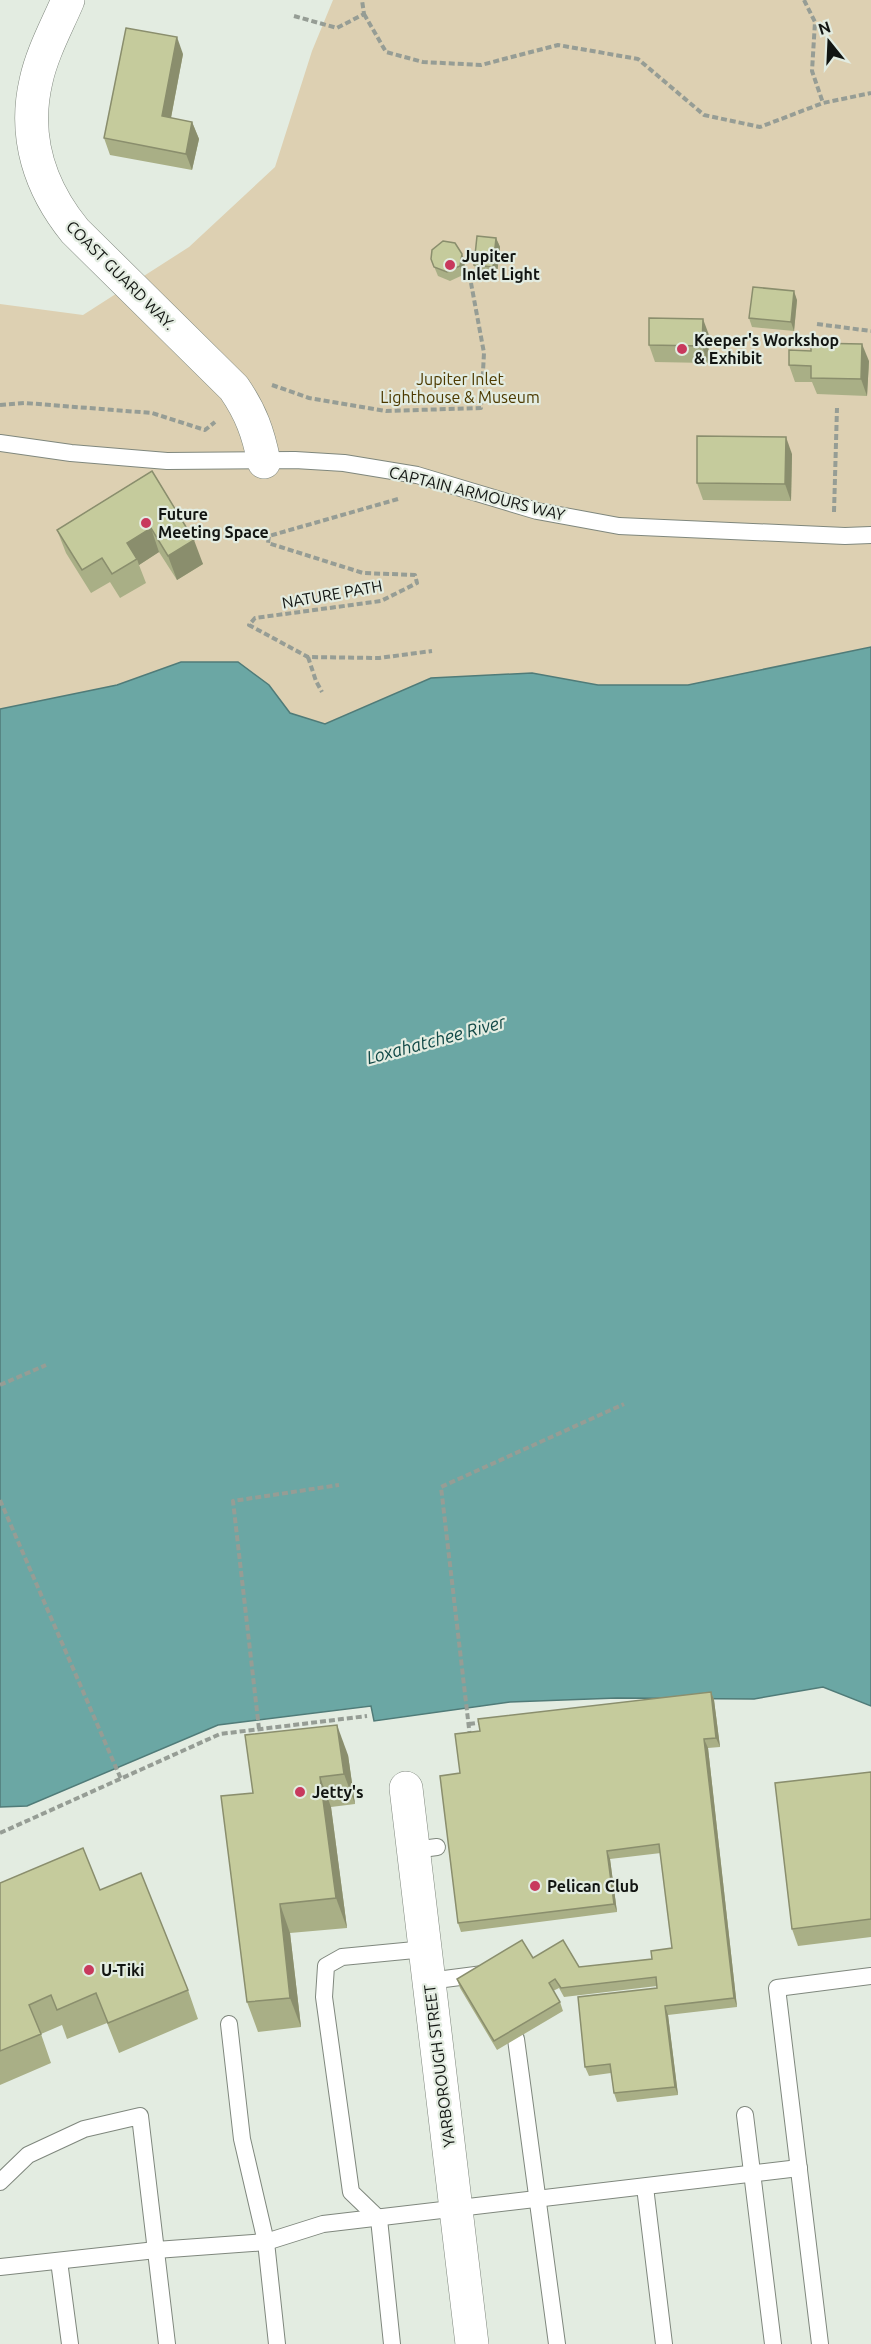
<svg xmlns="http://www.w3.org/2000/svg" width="871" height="2344" viewBox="0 0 871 2344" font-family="Ubuntu,sans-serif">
<rect width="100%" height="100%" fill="#e3ece1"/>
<path fill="#ddd0b2" d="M333 0H871V647L688 685H598L532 673 370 705 325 724 290 713 269 685 181 662 117 685 0 709V304L83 315 189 247 275 167 312 51Z"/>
<path fill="#6ba7a4" stroke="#507b78" stroke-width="1.5" d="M871 647V1706L823 1687 754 1699 617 1698 510 1702 374 1721 371 1706 218 1725 27 1806 0 1807V709L117 685 181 662H238L269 685 290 713 325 724 431 678 532 673 598 685H688Z"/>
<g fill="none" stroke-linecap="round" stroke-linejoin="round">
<defs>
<g id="lane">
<path d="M0 443 71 453 167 461 295 460 344 463 417 475 537 511 619 526 845 536 871 535"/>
<path d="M414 1850 437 1847"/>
<path d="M429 1981 483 1974"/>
<path d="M229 2024 242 2139 266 2242 277 2344"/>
<path d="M516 2039 557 2344"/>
<path d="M745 2115 773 2344"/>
<path d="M0 2182 28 2155 84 2129 140 2116 167 2344"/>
<path d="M645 2187 664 2344"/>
<path d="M59 2261 70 2344"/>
<path d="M0 2267 156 2250 266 2242 323 2224 799 2168"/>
<path d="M392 2344 379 2219 351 2192 324 1997 326 1966 342 1957 425 1949"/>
<path d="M820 2344 777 1988 871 1976"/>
</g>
<g id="street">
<path d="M68 0C57 26 42 53 36 81 23 137 40 188 75 231L234 388C251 413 258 432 264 462"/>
<path d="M406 1788 472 2344"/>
</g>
</defs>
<use href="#lane" stroke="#7f877d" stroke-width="18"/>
<use href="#street" stroke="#7f877d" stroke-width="34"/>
<g stroke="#969d95" stroke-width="4" stroke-dasharray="6 3" stroke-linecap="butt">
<path d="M804 0 815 22 812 71 823 103"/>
<path d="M364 14 386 52 423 62 481 65 558 45 638 59 704 115 760 127 823 103 871 93"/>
<path d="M294 16 337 28 364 14 362 0"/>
<path d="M817 324 871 331"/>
<path d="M272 385 309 398 386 411 481 408 484 353 471 283"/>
<path d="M0 405 25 403 152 413 205 430 215 422"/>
<path d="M398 499 269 536 268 543 363 573 415 575 417 583 381 601 255 618 249 625 308 657 379 658 432 651"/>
<path d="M834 512 837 408"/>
<path d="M308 657 316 681 322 692"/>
<path d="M0 1385 46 1365"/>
<path d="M0 1500 121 1779"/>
<path d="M469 1724 483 1722"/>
<path d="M259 1729 233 1501 339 1485"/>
<path d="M470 1737 441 1487 624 1404"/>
<path d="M0 1833 220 1734 367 1716"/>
</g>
<use href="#lane" stroke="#fff" stroke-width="16"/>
<use href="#street" stroke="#fff" stroke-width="33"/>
</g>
<g fill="#a9af86">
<path d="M183 54 171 118 192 122 199 139 192 170 110 155 104 138Z"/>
<path d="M496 238 500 247 497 275 477 274 474 265Z"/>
<path d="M431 259 465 262 463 275 450 281 438 276Z"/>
<path d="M797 300 794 331 752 327 749 318Z"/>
<path d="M709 335 708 363 655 362 649 345Z"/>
<path d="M869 361 867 396 817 394 812 382H795L789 365Z"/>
<path d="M792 454 791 501 703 500 697 483Z"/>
<path d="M152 471 203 564 177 580 159 552 139 565 146 583 120 598 110 582 91 593 66 553 57 530Z"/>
<path d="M711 1692 714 1700 720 1747 708 1748 737 2007 668 2015 678 2095 617 2102 614 2093 611 2073 589 2076 585 2067 657 1988V1986L564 1997 559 1988 553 1991 560 2002 563 2011 497 2050 460 1988 457 1979 533 1958 579 1967 652 1959 672 1948 661 1853 610 1859 617 1912 461 1932 458 1923 460 1773 480 1731Z"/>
<path d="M348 1755 355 1804 331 1807 347 1928 290 1933 301 2027 258 2032 247 2002 253 1793Z"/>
<path d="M871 1772V1937L798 1946 792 1929Z"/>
<path d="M0 1883 100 1890 188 1990 198 2019 119 2053 107 2023 67 2039 62 2025 41 2034 51 2063 0 2085Z"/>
</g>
<g fill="#8a8e6d">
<path d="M177 37 183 54 168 133 162 116Z"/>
<path d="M192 122 199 139 192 170 186 154Z"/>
<path d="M496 238 500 247 497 275 493 267Z"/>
<path d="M462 254 465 262 463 275 460 266Z"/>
<path d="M794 291 797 300 794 331 791 322Z"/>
<path d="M703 319 709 335 708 363 702 346Z"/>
<path d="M862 344 869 361 867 396 861 379Z"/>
<path d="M786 437 792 454 791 501 785 484Z"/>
<path d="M151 528 159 552 139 565 137 559 127 543Z"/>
<path d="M194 540 203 564 177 580 168 556Z"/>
<path d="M711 1692 714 1700 720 1747 716 1738Z"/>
<path d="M337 1725 348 1755 355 1804 344 1774Z"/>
<path d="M704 1739 708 1748 737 2007 734 1998Z"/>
<path d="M320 1777 331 1807 347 1928 336 1898Z"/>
<path d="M607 1851 610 1859 617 1912 614 1904Z"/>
<path d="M280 1904 290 1933 301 2027 290 1998Z"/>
<path d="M665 2006 668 2015 678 2095 675 2087Z"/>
</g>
<g fill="#c5cb9c" stroke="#8a8e6d" stroke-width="1.5">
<path d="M126 28 177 37 162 116 192 122 186 154 104 138Z"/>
<path d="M477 236 496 238 493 267 474 265Z"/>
<path d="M443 241 455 243 462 254 460 266 447 272 434 267 431 259 432 250Z"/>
<path d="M753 287 794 291 791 322 749 318Z"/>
<path d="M649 318 703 319 702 346 649 345Z"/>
<path d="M811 343 862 344 861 379 811 378V366L789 365V350L811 351Z"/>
<path d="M697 436 786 437 785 484 697 483Z"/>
<path d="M152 471 194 540 168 556 151 528 127 543 137 559 112 574 102 558 82 570 57 530Z"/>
<path d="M711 1692 716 1738 704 1739 734 1998 665 2006 675 2087 614 2093 610 2064 585 2067 578 1997 657 1988 656 1977 561 1988 555 1979 549 1983 560 2002 494 2041 457 1979 522 1940 533 1958 563 1940 579 1967 652 1959 651 1951 672 1948 659 1844 607 1851 614 1904 458 1923 440 1776 460 1773 455 1734 480 1731 478 1719Z"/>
<path d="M337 1725 344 1774 320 1777 336 1898 280 1904 290 1998 247 2002 221 1796 253 1793 245 1735Z"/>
<path d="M871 1772V1919L792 1929 775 1783Z"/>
<path d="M83 1848 100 1890 141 1873 188 1990 108 2023 96 1993 57 2010 51 1995 29 2005 41 2034 0 2051V1883Z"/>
</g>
<g fill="#c8395d" stroke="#e3ece1" stroke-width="2">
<circle cx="450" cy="265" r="6"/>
<circle cx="682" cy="349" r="6"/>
<circle cx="146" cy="523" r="6"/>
<circle cx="300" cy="1792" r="6"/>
<circle cx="535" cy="1886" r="6"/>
<circle cx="89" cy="1970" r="6"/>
</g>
<g text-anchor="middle" stroke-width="4.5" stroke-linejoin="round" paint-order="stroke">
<g font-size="16" font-weight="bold" fill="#121512" stroke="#e3ece1" text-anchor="start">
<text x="462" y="262">Jupiter<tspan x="462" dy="18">Inlet Light</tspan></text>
<text x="694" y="346">Keeper's Workshop<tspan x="694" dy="18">&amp; Exhibit</tspan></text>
<text x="158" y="520">Future<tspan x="158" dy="18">Meeting Space</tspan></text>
<text x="312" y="1798">Jetty's</text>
<text x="547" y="1892">Pelican Club</text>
<text x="101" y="1976">U-Tiki</text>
</g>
<g font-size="16" fill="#121512" stroke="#e3ece1">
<text transform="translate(121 275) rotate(45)" y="6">COAST GUARD WAY.</text>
<text transform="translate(477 493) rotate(14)" y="6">CAPTAIN ARMOURS WAY</text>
<text transform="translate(332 594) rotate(-10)" y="6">NATURE PATH</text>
<text transform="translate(439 2066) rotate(-97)" y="6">YARBOROUGH STREET</text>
</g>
<g font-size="16" fill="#4d3a00" stroke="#e3ece1">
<text x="460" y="385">Jupiter Inlet<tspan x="460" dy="18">Lighthouse &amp; Museum</tspan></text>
</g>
<g font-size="18" font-style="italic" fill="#104846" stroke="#e3ece1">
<text transform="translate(436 1040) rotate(-15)" y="6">Loxahatchee River</text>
</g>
</g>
<g transform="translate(829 42) rotate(342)" stroke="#e3ece1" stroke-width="4.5" paint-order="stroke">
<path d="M0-4.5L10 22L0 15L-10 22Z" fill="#121512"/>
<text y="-9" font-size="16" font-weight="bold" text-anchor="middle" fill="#121512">N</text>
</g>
</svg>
